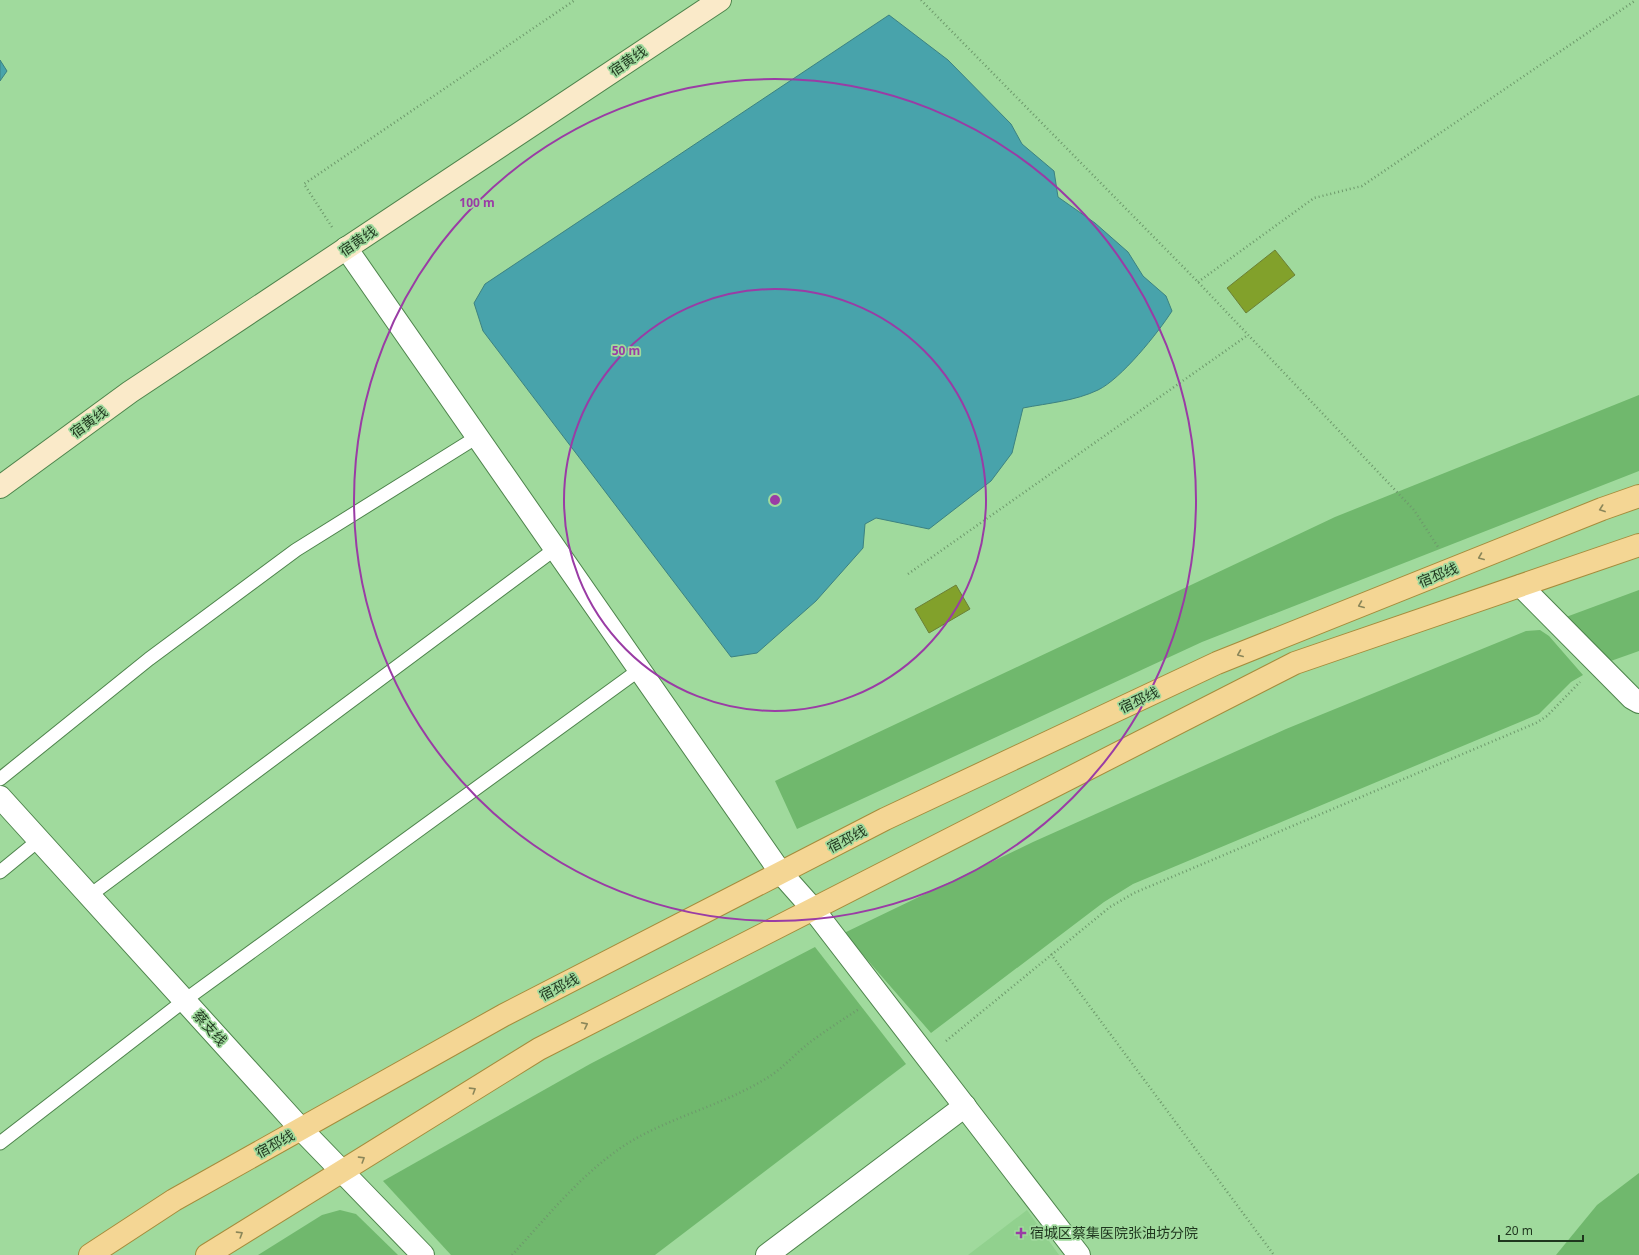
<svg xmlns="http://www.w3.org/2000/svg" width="1639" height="1255" viewBox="0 0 1639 1255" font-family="'Noto Sans','Noto Sans SC',sans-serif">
<rect width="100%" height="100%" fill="#a0da9d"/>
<path fill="#91d18e" d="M1027 1210 1059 1255H968Z"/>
<g fill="#70b86d">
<path d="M1639 395V471L1202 642 797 829 775 781 1335 517Z"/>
<path d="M1639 590V651L1608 662 1566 617Z"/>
<path d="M1540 630 1549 636 1583 675 1571 682 1539 714 1133 884 1104 902 931 1033 844 933 1033 842 1286 729 1526 631Z"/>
<path d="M815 947 906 1064 655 1255H451L383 1181 590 1064Z"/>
<path d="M1639 1173V1255H1556L1597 1205Z"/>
<path d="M340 1210 356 1214 398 1255H258L322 1215Z"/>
</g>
<g fill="#48a3ab" stroke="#3c8281">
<path d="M889 15 948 60 1011 124 1022 144 1054 171 1058 197 1095 223 1128 252 1143 276 1166 296 1172 311C1158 333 1121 379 1098 390 1075 401 1049 403 1023 408L1012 453 991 481 929 529 876 518 865 524 863 548 816 601 757 653 731 657 483 331 474 303 485 284Z"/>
<path d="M0 60 7 71 0 81Z"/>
</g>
<g fill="#82a12b" stroke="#6b8037">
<path d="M1275 250 1295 275 1246 313 1227 288Z"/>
<path d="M956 585 970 609 929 633 915 609Z"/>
</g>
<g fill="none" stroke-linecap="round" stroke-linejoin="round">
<defs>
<g id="service">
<path d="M0 779 149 659 296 550 477 437"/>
<path d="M0 872 39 840"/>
<path d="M89 896 555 549"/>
<path d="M0 1143 185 1000 639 670"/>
</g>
<g id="minor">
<path d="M346 248 781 873 813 909 1079 1255"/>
<path d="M1521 586 1632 698 1639 702"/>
<path d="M767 1255 965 1106"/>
</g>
<path id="tertiary" d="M0 797 301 1129 423 1255"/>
<path id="secondary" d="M0 487 130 392 720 0"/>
<g id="primary">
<path d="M90 1255 174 1200 504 1015 885 819 1217 663 1602 509 1639 496"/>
<path d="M207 1255 539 1049 1295 663 1639 545"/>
</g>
</defs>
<use href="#service" stroke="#4e844c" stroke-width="15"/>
<use href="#minor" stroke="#4e844c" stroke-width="24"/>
<use href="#tertiary" stroke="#4e844c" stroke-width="24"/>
<use href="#secondary" stroke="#4e844c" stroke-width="24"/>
<use href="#primary" stroke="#a58c3c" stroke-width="24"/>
<g stroke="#6d996b" stroke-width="2.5" stroke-dasharray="1 3" stroke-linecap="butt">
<path d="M921 0 1198 282 1414 510 1438 547"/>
<path d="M332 227 304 184 575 0"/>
<path d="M1198 282 1314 198 1362 186 1636 0"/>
<path d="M908 574 1248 335"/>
<path d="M1051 954 1274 1255"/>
<path d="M946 1041 1110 907 1134 893 1536 723 1547 716 1580 682"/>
<path d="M512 1255C547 1217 581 1174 625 1145 669 1117 722 1106 767 1078 782 1069 795 1054 809 1043 825 1031 842 1020 859 1009"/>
</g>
<use href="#service" stroke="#fff" stroke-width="13"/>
<use href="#minor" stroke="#fff" stroke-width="22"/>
<use href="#tertiary" stroke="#fff" stroke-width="22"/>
<use href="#secondary" stroke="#faeac9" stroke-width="22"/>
<use href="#primary" stroke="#f4d694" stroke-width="22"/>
</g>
<defs><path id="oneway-chevron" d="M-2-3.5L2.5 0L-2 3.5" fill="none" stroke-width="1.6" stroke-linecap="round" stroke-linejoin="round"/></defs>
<g stroke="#8a8659">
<use href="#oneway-chevron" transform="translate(1602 509) rotate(160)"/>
<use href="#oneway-chevron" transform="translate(1481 557) rotate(158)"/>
<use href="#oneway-chevron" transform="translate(1361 605) rotate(158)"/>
<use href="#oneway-chevron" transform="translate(1240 654) rotate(158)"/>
<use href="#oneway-chevron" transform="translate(585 1025) rotate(-27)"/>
<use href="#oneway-chevron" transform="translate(473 1090) rotate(-32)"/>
<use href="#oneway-chevron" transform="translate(362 1159) rotate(-32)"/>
<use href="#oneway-chevron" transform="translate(240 1234) rotate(-32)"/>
</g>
<g fill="none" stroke="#9a3ca5" stroke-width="2">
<circle cx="775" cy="500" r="211"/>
<circle cx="775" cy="500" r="421"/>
</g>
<path fill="#9a3ca5" stroke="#a0da9d" stroke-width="1.5" d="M1019 1227h4v4h4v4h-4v4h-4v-4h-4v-4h4z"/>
<g text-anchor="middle" stroke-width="3.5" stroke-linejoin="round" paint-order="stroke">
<g font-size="14" fill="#1f361e" stroke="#a0da9d">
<text transform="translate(628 61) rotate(-34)" y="5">宿黄线</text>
<text transform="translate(358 241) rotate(-34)" y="5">宿黄线</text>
<text transform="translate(89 422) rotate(-36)" y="5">宿黄线</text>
<text transform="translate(1438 575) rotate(-22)" y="5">宿邳线</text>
<text transform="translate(1139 700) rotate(-25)" y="5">宿邳线</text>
<text transform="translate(847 839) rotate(-27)" y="5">宿邳线</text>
<text transform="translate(559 987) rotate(-27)" y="5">宿邳线</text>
<text transform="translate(210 1028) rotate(48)" y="5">蔡支线</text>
<text transform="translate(275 1144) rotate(-29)" y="5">宿邳线</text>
</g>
<g font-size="14" fill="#1f361e" stroke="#a0da9d" text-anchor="start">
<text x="1030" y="1238">宿城区蔡集医院张油坊分院</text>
</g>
</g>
<circle cx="775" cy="500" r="6" fill="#9a3ca5" stroke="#a0da9d" stroke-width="2"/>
<g font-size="12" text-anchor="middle" font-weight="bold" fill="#9a3ca5" stroke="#a0da9d" stroke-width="3.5" stroke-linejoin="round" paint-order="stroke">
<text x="477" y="207">100 m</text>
<text x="626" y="355">50 m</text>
</g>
<path d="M1499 1235v6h84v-6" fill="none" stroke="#1f361e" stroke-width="2"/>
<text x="1505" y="1235" font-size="12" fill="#1f361e" stroke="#a0da9d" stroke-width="3" paint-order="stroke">20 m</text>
</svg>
